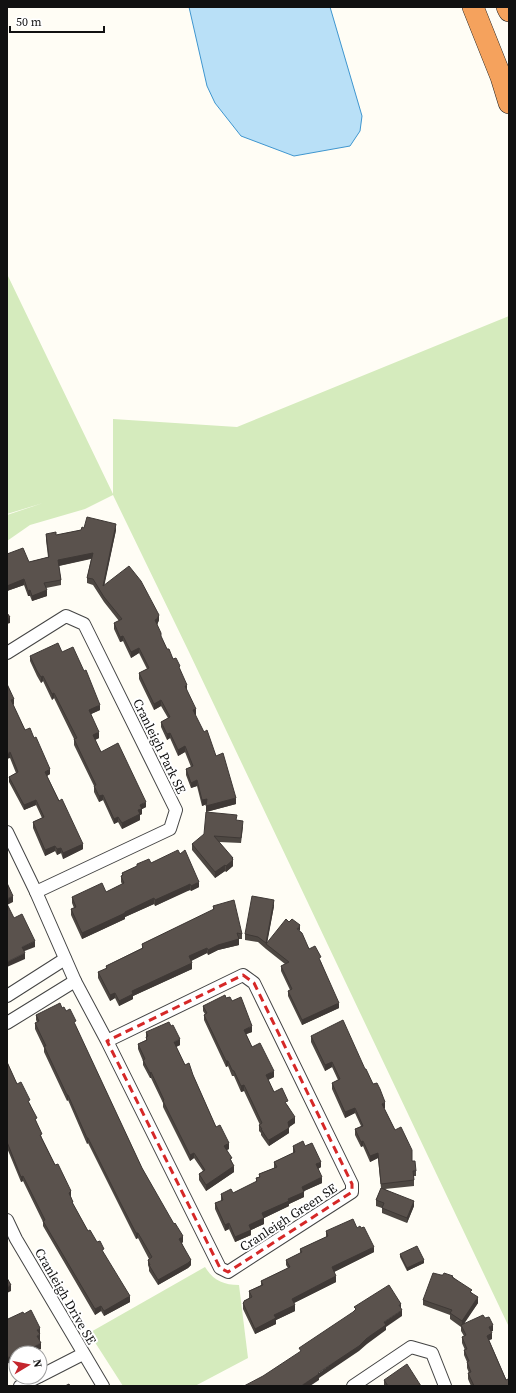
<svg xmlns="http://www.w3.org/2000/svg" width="516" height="1393" viewBox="0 0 516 1393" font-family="'Source Serif 4',serif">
<rect width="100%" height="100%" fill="#fffdf5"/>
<g fill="#d5ebbd">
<path d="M7 274 113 494V419L237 427 509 316V1327L189 652 113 495 85 509 30 525 7 541V515L43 503 7 514Z"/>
<path d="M205 1267C213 1280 223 1285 239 1285L248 1358 195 1386H123L89 1333Z"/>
</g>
<path fill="#b9e0f7" stroke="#3f96cf" d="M189 7H330L362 116 360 131 350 146 294 156 241 136 215 103 207 86Z"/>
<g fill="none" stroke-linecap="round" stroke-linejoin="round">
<defs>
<g id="street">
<path d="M7 653 66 616 84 624 176 810 170 829 36 892"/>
<path d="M7 832 36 892 75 981 107 1041 220 1268 228 1272 352 1192V1184L254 983 243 975 107 1041"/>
<path d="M7 996 65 959"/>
<path d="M7 1023 75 981"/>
<path d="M7 1220 16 1239 103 1386"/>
<path d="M40 1376 83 1354"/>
<path d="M20 1386 38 1377"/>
<path d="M353 1386 411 1347 432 1353 445 1386"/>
</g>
<g id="highway">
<path d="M473 7 501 77 509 103"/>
<path d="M507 7 509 11"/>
</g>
</defs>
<use href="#street" stroke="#444" stroke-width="14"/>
<use href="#highway" stroke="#222" stroke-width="22"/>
<use href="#street" stroke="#fff" stroke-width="12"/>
<use href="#highway" stroke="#f5a25d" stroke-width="21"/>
</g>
<g fill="#4d4742">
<path d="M84 528 116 530 104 585 159 620 157 625 161 637 167 649 173 659 180 670 187 691 196 715H195L216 756 236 804 206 812 207 804 202 806 197 786 191 788 186 775V769L191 767 185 752 178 756 170 738 167 740 161 727V722L168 718 161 706 154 710 139 679V673L147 669 139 653 131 658 123 641 120 642 114 629V623L119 621 104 602 93 585 87 583V578L91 559 59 566 61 580V585L46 588 47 596 32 601 30 596H28L24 585 7 591V554L29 562 48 557 46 540V534L56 535 81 530Z"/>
<path d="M62 652 100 710 91 714 99 738 95 740 101 752 146 807 142 809V814L140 815V820L122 829 118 822 114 824 103 800 99 802 94 792V786L74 745V739L54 698 52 700 43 681 41 683 37 676 30 661V656Z"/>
<path d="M7 684 14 704 13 705 25 730 50 774 47 776 83 849 63 859 61 853 57 855 55 851 45 856 33 828V822L42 818 36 805 24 810 9 782V777L16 773 10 758Z"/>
<path d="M237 821 243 827 241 843 219 842 233 859V866L226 872 225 871 215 878 192 850V844Z"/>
<path d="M180 854 199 887 191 891 190 890 186 891 155 906 154 904 125 917V919L82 939 71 915V909L74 908 72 903V897L106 892 122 884 121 882V876H122V873L137 866V864L151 863Z"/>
<path d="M213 906 242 934V939H239V945L218 950 208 955 207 953 191 961 192 969 133 996V999L119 1006 115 998 110 1001 98 978V972L106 969V966L142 948V944L213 910Z"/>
<path d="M274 906 267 942 300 931 309 949 321 962 339 1008 302 1025 288 996V991L290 990 281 971V966L285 964 266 949V948V949L258 942 245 940V934Z"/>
<path d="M226 998 232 1001 252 1032 246 1034 252 1047 274 1077 268 1080 274 1092 288 1106 295 1123 289 1127V1133L269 1146 268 1145 261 1135V1133L259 1131V1125H260L244 1091 241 1092 234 1076H232L228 1066 226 1067 204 1020V1015L205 1014 203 1011V1006Z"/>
<path d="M62 1008 66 1011 76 1027 142 1168 183 1242 182 1243 191 1265 188 1268 158 1285 149 1271V1268L148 1265V1260L149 1259 138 1238 136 1239 88 1143 87 1144 68 1100 67 1101 44 1052V1048L35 1029V1023L37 1022 36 1020V1015Z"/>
<path d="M146 1032 180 1045 176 1047 185 1065 193 1075 216 1127 229 1149 227 1150 232 1162 234 1172 206 1191 199 1180V1174L203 1171 194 1158 190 1161 163 1107V1103L151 1078H150L143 1065V1061L138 1049V1044L146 1040Z"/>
<path d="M311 1036 365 1069 385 1108H384L395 1130 412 1161 416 1171V1176H414V1186L385 1189 414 1206 407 1223 382 1213V1208L376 1206V1200L381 1188 378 1158 370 1162 363 1146 361 1147 355 1135V1129L361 1126 355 1113 345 1118 332 1089V1083L338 1080 332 1067 325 1071 311 1042Z"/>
<path d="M7 1062 17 1084 30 1104 42 1138 71 1197 73 1204 88 1231 104 1254 130 1302 104 1316 101 1311 95 1315 43 1226V1222L23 1181 21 1182 7 1148Z"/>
<path d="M293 1146H305L321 1167 318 1169 322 1183 304 1191V1197L289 1204V1206L264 1218V1224L251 1230V1235L235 1242 229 1229 225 1231 215 1209V1203L221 1201V1194L233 1193 256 1182V1178L259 1177V1174L274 1168V1162L293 1153Z"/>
<path d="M357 1228 374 1252 334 1272 336 1282 294 1303 295 1311 276 1320V1324L255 1334 243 1309V1303H244V1301L249 1298V1291L261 1285V1281L288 1268 286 1265V1260L300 1253V1249L326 1237V1231Z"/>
<path d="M400 1254 424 1263 407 1271 400 1257Z"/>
<path d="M441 1275 453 1277 472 1293 478 1303 463 1324 485 1318 493 1331H491L492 1339 489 1340 509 1386H471L468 1379V1373H469L467 1368V1362L464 1355V1350H465L462 1343V1337L464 1336 461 1331V1327L450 1319V1315L423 1305V1300Z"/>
<path d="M384 1380 421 1386H384Z"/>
</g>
<g fill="#3f3936">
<path d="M116 524V530L103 592V586Z"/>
<path d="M93 553V558L58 566V560Z"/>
<path d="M24 579V585L7 591V586Z"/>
<path d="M30 590V596H28V591Z"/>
<path d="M47 590V596L32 601V596Z"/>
<path d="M159 615V620L157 625 155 620Z"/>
<path d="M10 617V623L7 624V619Z"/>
<path d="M123 636V641L120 642V637Z"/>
<path d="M139 648V653L131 658V652Z"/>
<path d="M43 676V681L41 683V677Z"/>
<path d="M187 685V691L185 692V686Z"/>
<path d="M54 693V698L52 700V694Z"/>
<path d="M14 699V704L11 706V700Z"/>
<path d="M161 700V706L154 710V704Z"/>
<path d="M100 705V710L89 715V710Z"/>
<path d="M196 709V715L193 716V710Z"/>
<path d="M99 732V738L93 741V735Z"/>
<path d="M170 733V738L167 740V734Z"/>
<path d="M185 746V752L178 756V750Z"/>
<path d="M10 752V758L7 759V754Z"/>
<path d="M50 769V774L45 777V772Z"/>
<path d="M197 780V786L191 788V783Z"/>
<path d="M103 795V800L99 802V796Z"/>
<path d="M236 798V804L206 812V806Z"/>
<path d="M207 799V804L202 806V800Z"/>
<path d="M36 800V805L24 810V805Z"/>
<path d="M146 802V807L142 809V814L140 815V820L122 829V823L138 810 140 805Z"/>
<path d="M118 817V822L114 824V819Z"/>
<path d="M83 844V849L63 859V853Z"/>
<path d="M55 846V851L45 856V850Z"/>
<path d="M61 848V853L57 855V849Z"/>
<path d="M232 858H233V866L226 872V866Z"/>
<path d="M225 865V871L215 878V872Z"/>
<path d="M199 882V887L191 891V886Z"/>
<path d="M190 884V890L155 906V900Z"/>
<path d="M13 896V902L7 905V899Z"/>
<path d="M154 898V904L125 917V919L82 939V933L125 912Z"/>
<path d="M274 900V906L267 944H266V949V943Z"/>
<path d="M300 925V931L297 929Z"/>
<path d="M239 939V945L218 950 208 955V950L218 945Z"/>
<path d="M35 941V947L22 952V947Z"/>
<path d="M207 948V953L189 962V956Z"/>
<path d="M25 953V959L7 967V962Z"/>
<path d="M192 963V969L133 996V999L119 1006V1001L132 991Z"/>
<path d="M115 993V998L110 1001V995Z"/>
<path d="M339 1003V1008L302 1025V1020Z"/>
<path d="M252 1026V1032L244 1035V1030Z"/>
<path d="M180 1039V1045L174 1048V1042Z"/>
<path d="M226 1061H228V1066L226 1067Z"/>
<path d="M332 1062V1067L325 1071V1065Z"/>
<path d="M274 1071V1077L266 1081V1075Z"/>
<path d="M151 1072V1078H150V1073Z"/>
<path d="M244 1085V1091L241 1092V1086Z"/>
<path d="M67 1095H68V1100L67 1101Z"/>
<path d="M385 1102V1108L382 1109V1104Z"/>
<path d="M355 1108V1113L345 1118V1112Z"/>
<path d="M295 1117V1123L288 1128V1122Z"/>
<path d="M289 1128V1133L269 1146V1140Z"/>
<path d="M87 1138H88V1143L87 1144Z"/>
<path d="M363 1141V1146L361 1147V1142Z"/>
<path d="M229 1143V1149L224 1151V1146Z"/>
<path d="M194 1153V1158L190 1161V1155Z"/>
<path d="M378 1153V1158L370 1162V1156Z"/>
<path d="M321 1162V1167L316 1170V1164Z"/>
<path d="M234 1166V1172L206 1191V1185Z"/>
<path d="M23 1176V1181L21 1182V1177Z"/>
<path d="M322 1177V1183L302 1192V1187Z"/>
<path d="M71 1191V1197L69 1198V1193Z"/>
<path d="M304 1192V1197L289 1204V1206L262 1219V1213L288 1199Z"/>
<path d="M414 1201V1206L407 1223V1218Z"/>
<path d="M264 1218V1224L251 1230V1235L235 1242V1237L249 1225Z"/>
<path d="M229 1223V1229L225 1231V1225Z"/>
<path d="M136 1233H138V1238L136 1239Z"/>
<path d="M183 1236V1242L179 1244V1239Z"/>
<path d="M374 1247V1252L332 1273V1267Z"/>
<path d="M191 1260V1265L188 1268 158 1285V1280Z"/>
<path d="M424 1260V1263L407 1271V1268Z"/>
<path d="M336 1276V1282L292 1304V1299Z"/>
<path d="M11 1285V1291L7 1293V1287Z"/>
<path d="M130 1296V1302L104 1316V1311Z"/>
<path d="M478 1297V1303L462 1327V1321Z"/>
<path d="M401 1304V1309L399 1305Z"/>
<path d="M295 1305V1311L276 1320V1324L255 1334V1329L274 1315Z"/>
<path d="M101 1306V1311L95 1315V1309Z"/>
<path d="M402 1310V1316L386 1327V1330L367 1344 359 1351 319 1378V1380L310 1386H301L367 1338 384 1322Z"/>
<path d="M493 1325V1331L489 1332V1327Z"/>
<path d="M40 1328V1334L37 1335V1330Z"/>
<path d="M492 1333V1339L487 1341V1336Z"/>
<path d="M40 1334V1340L37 1341V1336Z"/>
<path d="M41 1343V1349L33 1353H28V1350Z"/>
<path d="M28 1348V1353H18Z"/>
<path d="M16 1354V1359L7 1364V1358Z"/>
</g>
<g fill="#5a524d" stroke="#3f3936">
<path d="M87 517 116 524 103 586 129 566 141 581 159 615 157 619 155 620 161 633V636L167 649H169L173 659 176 658 180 666 179 667 187 685 185 686 196 709 193 710 204 732 207 730 216 756 223 753 236 798 206 806 207 799 202 800 197 780 191 783 186 769 193 766 185 746 178 750 170 733 167 734 161 722 170 717 161 700 154 704 139 673 149 668 139 648 131 652 123 636 120 637 114 623 122 619 104 597 93 579 87 578 93 553 58 560 61 580 44 583 47 590 32 596 30 590 28 591 24 579 7 586V554L23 548 29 562 49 557 46 534 56 532V535L81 530 82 527 84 528Z"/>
<path d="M7 613 10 617 7 619Z"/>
<path d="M58 643 62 652 73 647 84 671 86 670 100 705 89 710 99 732 93 735 101 752 118 743 146 802 140 805 142 809 138 810 140 814 122 823 118 817 114 819 103 795 99 796 94 786 96 785 74 739 77 738 54 693 52 694 43 676 41 677 37 671 30 656Z"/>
<path d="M7 684 14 699 11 700 25 730 30 728 34 738 36 737 50 769 45 772 59 801 62 799 83 844 63 853 61 848 57 849 55 846 45 850 33 822 44 817 36 800 24 805 9 777 18 772 10 752 7 754Z"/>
<path d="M206 812 237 815 236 820 243 821 241 838 214 836 233 858H232L233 860 226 866 225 865 215 872 192 844 204 834Z"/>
<path d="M178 850 180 854 185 850 199 882 191 886 190 884 186 886 155 900 154 898 125 912V913L82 933 71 909 76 907 72 897 102 883 106 892 124 883 121 876 123 875 122 873 137 866V864L149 859 151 863Z"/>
<path d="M7 883 13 896 7 899Z"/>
<path d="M252 896 274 900 266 943 258 937 245 934Z"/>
<path d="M234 900 242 934 237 933 239 939 218 945 208 950 207 948 189 956 192 963 132 991 133 994 119 1001 115 993 110 995 98 972 107 968 106 966 143 948 142 944 214 909 213 906Z"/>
<path d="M7 904 14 918 22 914 35 941 22 947 25 953 7 962Z"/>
<path d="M286 919 289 922 292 919 300 925 297 929 302 933 309 949 315 946 321 957 319 958 339 1003 302 1020 288 991 292 989 281 966 289 962 266 944Z"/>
<path d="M225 995 226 998 230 997 232 1001 241 997 252 1026 244 1030 252 1047 260 1043 274 1071 266 1075 274 1092 282 1088 288 1101 285 1102 295 1117 288 1122 289 1128 269 1140H268L261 1129H262L259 1125 262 1123 244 1085 241 1086 234 1071 232 1070 228 1061H226L204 1015 207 1013 203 1006Z"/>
<path d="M60 1003 62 1008 64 1007 66 1011 70 1009 76 1021 74 1022 142 1168 174 1224 175 1223 183 1236 179 1239 191 1260 188 1263 158 1280 149 1265H150L148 1260 152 1257 138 1233H136L120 1202 88 1138H87L68 1095H67L44 1046H46L35 1023 39 1021 36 1015Z"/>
<path d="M343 1020 365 1069H366L373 1084 377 1083 380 1089 385 1102 382 1104 395 1130 401 1127 412 1150V1161H415L416 1171H413L414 1180 381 1184 378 1153 370 1156 363 1141 361 1142 355 1129 363 1126 355 1108 345 1112 332 1083 340 1079 332 1062 325 1065 311 1036Z"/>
<path d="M169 1022 171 1026 173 1025 180 1039 174 1042 185 1065 189 1063 193 1075 216 1127 220 1125 229 1143 224 1146 232 1158 230 1159 234 1166 206 1185 199 1174 205 1170 194 1153 190 1155 163 1101 164 1100 151 1072 150 1073 143 1060 145 1059 138 1044 147 1040 146 1037 148 1036 146 1032Z"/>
<path d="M7 1062 17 1084 21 1082 30 1100 28 1101 37 1118 35 1119 42 1134 40 1135 55 1165 58 1164 71 1191 69 1193 73 1202H72L88 1231 90 1230 97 1242 100 1241 104 1249 102 1250 130 1296 104 1311 101 1306 95 1309 43 1221 45 1220 23 1176 21 1177 7 1142Z"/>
<path d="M303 1141 305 1146 312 1143 321 1162 316 1164 322 1177 302 1187 304 1192 288 1199 289 1201 262 1213 264 1218 249 1225 251 1230 235 1237 229 1223 225 1225 215 1203 223 1200 221 1194 231 1189 233 1193 257 1181 256 1178 260 1177 259 1174 277 1167 274 1162 295 1152 293 1146Z"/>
<path d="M381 1188 414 1201 407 1218 382 1208 384 1203 376 1200Z"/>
<path d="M353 1219 357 1228 360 1226 361 1228 364 1227 374 1247 332 1267 336 1276 292 1299 295 1305 274 1315 276 1318 255 1329 243 1303 244 1302V1301L252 1297 249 1291 263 1285 261 1281 290 1267 286 1260 302 1252 300 1249 328 1236 326 1231Z"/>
<path d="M417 1246 424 1260 407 1268 400 1254Z"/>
<path d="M433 1273 441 1275H443L444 1273 453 1276 452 1277 472 1290 470 1292 478 1297 462 1321 450 1313 452 1310 423 1300Z"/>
<path d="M7 1278 11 1285 7 1287Z"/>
<path d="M389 1285 401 1304 399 1305 402 1310 384 1322 386 1325 367 1338 359 1346 318 1373 319 1374 301 1386H244L263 1376 301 1351 299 1348 353 1312 356 1309 354 1307Z"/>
<path d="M31 1310 40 1328 37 1330 40 1334 37 1336 41 1343 28 1350V1348L18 1353H16V1354L7 1358V1319H8L23 1312 24 1314Z"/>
<path d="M483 1315 485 1318 489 1317 493 1325 489 1327 492 1333 487 1336 506 1380 508 1379 509 1381V1386H474L468 1373 471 1372 467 1362 469 1361 464 1350 467 1349 462 1337 466 1335 461 1325Z"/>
<path d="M407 1364 421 1386H388L384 1380Z"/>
<path d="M69 1384 70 1386H65Z"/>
</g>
<path fill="none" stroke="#d62828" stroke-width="3" stroke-dasharray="8 5" stroke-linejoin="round" d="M243 975 254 983 352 1184V1192L228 1272 220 1268 107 1041Z"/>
<g text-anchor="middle" stroke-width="4" stroke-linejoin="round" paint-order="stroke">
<g font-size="13" fill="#111" stroke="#fff">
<text transform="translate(160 746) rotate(64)" y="5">Cranleigh Park SE</text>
<text transform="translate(288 1217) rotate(-33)" y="5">Cranleigh Green SE</text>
<text transform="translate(66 1296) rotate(60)" y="5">Cranleigh Drive SE</text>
</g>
</g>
<rect width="516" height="1393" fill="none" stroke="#111111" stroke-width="16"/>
<g transform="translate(28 1365) rotate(80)"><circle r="19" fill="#ffffff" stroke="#a0a0a0"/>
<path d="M0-3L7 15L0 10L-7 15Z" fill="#c4262e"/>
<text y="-6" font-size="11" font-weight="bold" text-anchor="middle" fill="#111111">N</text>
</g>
<path d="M10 26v6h94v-6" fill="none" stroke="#111111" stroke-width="2"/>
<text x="16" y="26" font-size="12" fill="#111111" stroke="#ffffff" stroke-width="3" paint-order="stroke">50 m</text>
</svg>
